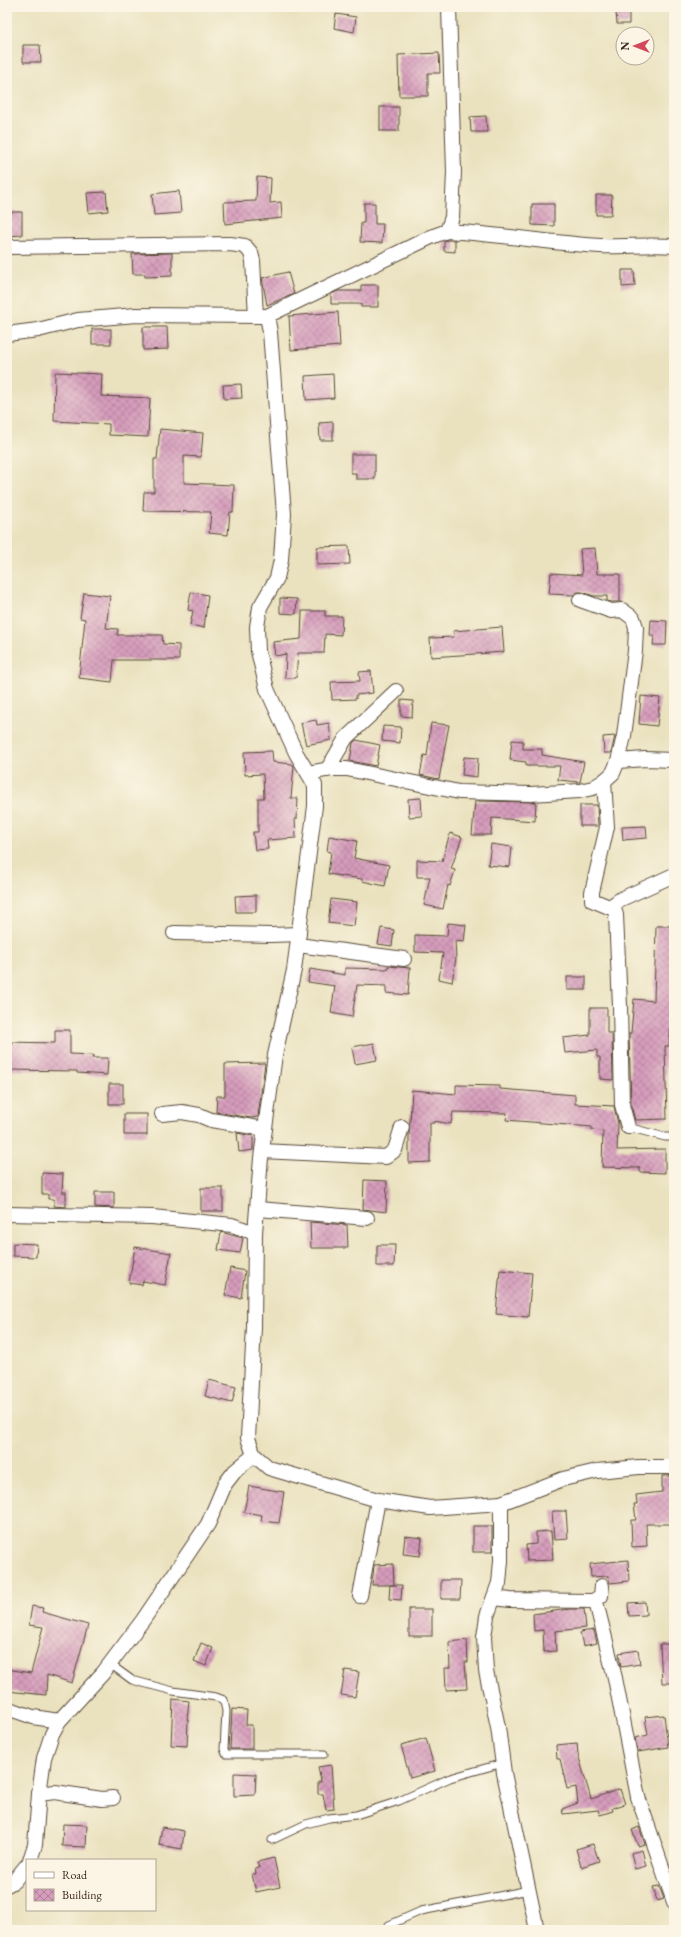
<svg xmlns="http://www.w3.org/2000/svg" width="681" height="1937" viewBox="0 0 681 1937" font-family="'EB Garamond',serif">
<defs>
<pattern id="building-cross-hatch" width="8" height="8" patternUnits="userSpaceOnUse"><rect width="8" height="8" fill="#d69cbc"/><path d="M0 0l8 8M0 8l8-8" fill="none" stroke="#af7f98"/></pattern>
</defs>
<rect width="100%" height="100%" fill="#fcf5e5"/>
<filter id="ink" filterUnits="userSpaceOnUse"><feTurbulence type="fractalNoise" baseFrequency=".025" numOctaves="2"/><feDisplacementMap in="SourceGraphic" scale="8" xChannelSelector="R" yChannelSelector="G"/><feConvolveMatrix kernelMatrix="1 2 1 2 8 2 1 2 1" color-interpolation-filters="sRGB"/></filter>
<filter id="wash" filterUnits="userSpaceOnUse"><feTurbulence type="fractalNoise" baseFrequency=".012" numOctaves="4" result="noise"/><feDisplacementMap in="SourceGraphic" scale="16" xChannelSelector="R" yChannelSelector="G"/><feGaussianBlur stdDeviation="0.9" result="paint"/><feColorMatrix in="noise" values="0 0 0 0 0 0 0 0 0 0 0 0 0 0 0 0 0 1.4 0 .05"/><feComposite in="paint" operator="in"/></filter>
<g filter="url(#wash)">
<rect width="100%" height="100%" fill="#eae2bf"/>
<g id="blocks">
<g fill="url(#building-cross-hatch)">
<path d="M616 13H629V24H617Z"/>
<path d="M336 14 356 17 354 32 334 28Z"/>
<path d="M23 45H40L41 62H23Z"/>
<path d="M439 53 440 73H428V96H399L398 55Z"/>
<rect x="380" y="107" width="19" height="24"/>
<path d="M486 116 487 132H471L470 117Z"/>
<path d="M257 177 271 178 270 203 281 202 282 218 225 224 224 202 256 201Z"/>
<path d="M179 191 181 213 154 215 152 194Z"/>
<path d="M106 192 108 211 89 213 87 193Z"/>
<path d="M596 195H612L611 215H596Z"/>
<path d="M364 203H375V224H383L382 243 360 242 361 223H364Z"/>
<path d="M532 204H554V226L532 225Z"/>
<path d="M7 212H22V235L7 236Z"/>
<path d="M448 240H455V252L444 251V241Z"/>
<path d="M172 253V276L145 277V274H133L132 254Z"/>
<path d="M622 270H634L635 286 622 287Z"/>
<path d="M288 272 294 294 267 305 262 278Z"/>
<path d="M361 285H378V307H361V304H331V294L338 291H361Z"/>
<path d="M338 312 340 346 291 350 289 316Z"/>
<path d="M143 327H167L168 349 143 350Z"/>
<rect x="92" y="329" width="19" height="15"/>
<path d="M55 372 102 374 101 396 150 398 148 437 109 435V424L54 421Z"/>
<path d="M333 374 334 398 306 400 305 376Z"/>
<path d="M241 384 242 398 224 399 223 385Z"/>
<path d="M333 422V440H320L319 423Z"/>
<path d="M160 429 203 433 201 457 184 456V483L234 485 233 512H230L228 535 209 533 211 512 143 511 144 492H154V459H157Z"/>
<path d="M351 454H375V479H356V473H351Z"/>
<path d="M349 546 350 564 317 565V547Z"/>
<path d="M595 548 597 574H620V602H612L607 601V596H594L582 592H578L573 595 549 594 551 573 582 575 580 549Z"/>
<path d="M191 592 208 595 204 628 190 625 193 611 188 610Z"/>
<path d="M84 593 110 596 106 628 118 629 117 635H162L163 644 179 645V660H114L112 682 79 678 85 619 80 618Z"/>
<path d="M280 598 297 599 296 614 280 613Z"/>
<path d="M302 611H325V616H342L341 635 325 634 324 653H298L296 678H285L286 654 275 656 273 642 301 639Z"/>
<path d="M651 620 667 621 666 645H653L654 636H650Z"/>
<path d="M502 627 504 652 431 657 430 638 454 637 453 631Z"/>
<path d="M371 671 373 693 356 695V699L332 700 331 682 360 681 359 672Z"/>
<path d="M641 696 660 698 657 726 639 724Z"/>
<path d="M401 700 413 701 412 717 401 716Z"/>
<path d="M316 720 317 725 329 723 331 740 306 745 301 723Z"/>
<path d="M431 723 449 725 439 779 420 775 424 755 427 756Z"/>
<path d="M383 726 401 727 400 743 382 741Z"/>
<path d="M615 736 611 753H604L603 737Z"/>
<path d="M356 740 380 745 376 766 350 761 353 743Z"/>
<path d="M512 740 523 741V749H542V755L584 762 580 782 558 780 560 766H526V762L510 760Z"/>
<path d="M272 751 273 762 292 764 294 766 291 798H298L297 819H295L296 838 267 840 268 849 255 850 253 832H258V798H264L263 774 245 775 244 752Z"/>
<path d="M464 757 478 758 477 777 462 775Z"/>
<path d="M421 798 422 816 409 817 408 799Z"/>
<path d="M475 801 536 802 535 821 492 818 491 835H472Z"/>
<path d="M580 805H597L598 826H580Z"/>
<path d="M646 826 647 838 623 840 622 827Z"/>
<path d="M450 833 462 837 451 869 455 870 450 886 448 885 443 909 424 905 430 877H417V860L442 861Z"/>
<path d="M329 836 357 841 354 858 389 865 385 886 362 881V879L328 874 331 852 327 851Z"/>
<path d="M491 844 512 847 510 867 488 865Z"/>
<path d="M256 895V912H236L235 896Z"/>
<path d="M331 899 357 902 354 926 328 923Z"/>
<path d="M448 923 466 925 464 942 455 941 456 958 452 982 439 979 443 953 415 952V935L447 936Z"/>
<path d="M656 926H674V991L669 1046H665L667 1119 635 1120 631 1105 629 1033H631L634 999 654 1001Z"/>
<path d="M381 928 394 930 392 946 378 944Z"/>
<path d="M388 966 410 968 408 995 386 993V986L357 985 352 1017 331 1013 335 986 308 982 310 969 345 975V968L388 969Z"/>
<rect x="567" y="977" width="19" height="13"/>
<path d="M590 1008H607V1033H612L613 1080 600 1079V1057H597V1050L565 1053 563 1038 590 1035Z"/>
<path d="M55 1030H70V1054L93 1055 92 1058H108L107 1075 77 1073V1071L7 1070V1042L55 1043Z"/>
<path d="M374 1043 377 1060 355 1064 352 1047Z"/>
<path d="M265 1063 258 1117 251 1118 216 1112 217 1096H225V1064Z"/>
<rect x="109" y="1084" width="14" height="20"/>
<path d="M456 1085 500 1086V1089L575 1095V1104L614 1106 618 1124 617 1150 665 1149V1173L640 1172V1168L602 1167 603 1131 592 1130V1127L506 1120 507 1113 453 1112 451 1124 434 1121V1123H430V1162L409 1163V1135L412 1090 456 1094Z"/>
<rect x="124" y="1114" width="23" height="21"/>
<path d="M237 1133 253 1136V1150L239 1152Z"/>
<path d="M42 1173 63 1174 62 1192H66V1207L54 1206V1199H48V1194H42Z"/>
<path d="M364 1180 387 1181 386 1212 363 1209Z"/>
<rect x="201" y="1188" width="22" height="23"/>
<path d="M95 1192H114V1208L95 1207Z"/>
<path d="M310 1222 347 1225 348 1248H311Z"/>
<path d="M221 1232 243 1238 240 1253 218 1250Z"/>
<path d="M13 1243 37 1244 36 1257 13 1256Z"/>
<path d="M377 1245H395L394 1266H377Z"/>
<path d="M135 1247 171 1253 165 1285 143 1281 142 1285 129 1283Z"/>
<path d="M230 1268 245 1271 241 1298 225 1295Z"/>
<path d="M500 1270 532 1273 528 1317 496 1314Z"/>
<path d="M209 1380 236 1387 232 1403 205 1396Z"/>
<path d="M662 1476H674V1524H646L647 1546 632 1547 631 1520H636L634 1504H637L636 1495 662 1492Z"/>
<path d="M249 1486 284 1492 279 1523 261 1521 262 1515 244 1512Z"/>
<path d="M552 1511H566L568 1539 554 1540Z"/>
<rect x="473" y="1526" width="19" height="26"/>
<path d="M551 1531 553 1560 527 1561 526 1545 536 1544V1532Z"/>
<path d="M405 1536 422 1538 420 1556 403 1554Z"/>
<path d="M628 1560 629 1581 610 1583 608 1576 591 1577 590 1564Z"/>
<path d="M393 1564 394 1585H372L374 1565Z"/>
<path d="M441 1580H461L460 1599H441Z"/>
<path d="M390 1585H402L401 1600 389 1599Z"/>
<path d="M645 1602 646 1615 629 1616 628 1603Z"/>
<path d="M32 1606 43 1608 42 1612 88 1625 72 1683 47 1675 46 1695 7 1691V1669L31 1673 43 1627 29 1625Z"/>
<rect x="409" y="1609" width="23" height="27"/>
<path d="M569 1609H584L586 1628 555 1631 556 1651 544 1652 543 1630 534 1631 533 1614Z"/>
<path d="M594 1630 597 1643 583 1646 580 1632Z"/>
<path d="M467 1640 468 1662H465L467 1689 446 1690 445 1668H450L449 1642Z"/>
<path d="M201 1643 213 1648 206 1666 194 1661Z"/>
<path d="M660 1644H672L674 1683H662Z"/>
<path d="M638 1650 640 1664 621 1667 619 1653Z"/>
<path d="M345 1670 359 1672 355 1697 341 1695Z"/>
<path d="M173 1699 189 1701 187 1720H188L187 1746 171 1745Z"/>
<path d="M232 1709 247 1710 246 1725H252V1749H230Z"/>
<path d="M664 1715 668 1747 638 1752 635 1738 648 1735 645 1717Z"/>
<path d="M426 1738 435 1771 410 1778 401 1745Z"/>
<path d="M577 1743 578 1754 591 1799 620 1789 625 1804 612 1808 613 1811 600 1815 598 1810 563 1814 562 1809 578 1803 576 1787 567 1789 560 1759H557L556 1745Z"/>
<path d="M331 1765 334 1809 326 1810 323 1794H318V1782H321L318 1767Z"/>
<path d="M234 1773 256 1774 255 1795 234 1796Z"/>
<path d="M63 1824 87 1825 86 1847 62 1846Z"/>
<path d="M162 1827 184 1831 182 1849 159 1845Z"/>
<path d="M639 1827 645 1844 638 1846 632 1830Z"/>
<path d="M593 1844 599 1861 581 1867 576 1849Z"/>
<path d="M642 1850 646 1866 635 1869 631 1853Z"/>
<path d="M274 1858 280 1887 256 1892 252 1874H256L255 1869 259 1868 257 1862Z"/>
<path d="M659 1886 664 1899 657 1901 653 1887Z"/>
</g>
</g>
</g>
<g filter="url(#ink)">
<use href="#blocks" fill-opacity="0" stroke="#554636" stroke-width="1"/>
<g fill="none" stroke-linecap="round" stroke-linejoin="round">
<defs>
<g id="service">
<path d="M628 1127 665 1137H674"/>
<path d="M110 1664 132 1680 173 1691 216 1697 224 1700 226 1711 224 1749 226 1754H324"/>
<path d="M272 1840 306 1824 329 1818 356 1815 399 1801 450 1778 503 1763"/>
<path d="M389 1925 421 1911 529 1890"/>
</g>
<g id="minor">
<path d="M449 7 454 172 452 217 447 231 431 237 267 316 270 332 284 514 281 560 277 578 260 607 257 627 258 651 267 689 296 753 315 785V806L294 970 275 1055 261 1158 255 1233 254 1327 248 1438 254 1455 269 1468 378 1500 430 1508 501 1503 563 1479 597 1471 639 1467H674"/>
<path d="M447 231C498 234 549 243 600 246 625 247 649 244 674 246"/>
<path d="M7 247 230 244 245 246 251 253 253 261 256 316"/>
<path d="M7 334 38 330 78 320 136 315 264 316"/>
<path d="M580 600 611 611 622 610 633 618 636 627 635 651 624 736 618 761 613 773 604 781 607 827 592 892V900L614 909 616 915 620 1006 622 1105 628 1127"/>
<path d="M618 761 645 759 674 760"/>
<path d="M327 770 346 738 396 691"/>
<path d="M308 773 331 769H347L459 792 531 794 579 791 593 788 604 781"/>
<path d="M610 907 621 899 674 875"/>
<path d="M174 933 271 935 299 934"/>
<path d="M298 945 404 959"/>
<path d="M162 1114 182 1112 199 1115 211 1120 265 1129"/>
<path d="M262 1151 386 1157 395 1150 402 1127"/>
<path d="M258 1209 367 1218"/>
<path d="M7 1214 152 1217 232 1225 255 1233"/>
<path d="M501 1503V1561L499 1583 487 1616 484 1637 486 1671 498 1727 504 1773 537 1930"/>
<path d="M360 1596 378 1500"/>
<path d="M494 1598 510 1600 593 1601 597 1606 615 1678 638 1797 674 1902"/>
<path d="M593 1601 601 1596 602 1586"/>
<path d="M7 1708 33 1717 59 1721"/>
<path d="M39 1794 55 1792 102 1799 113 1798"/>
<path d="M30 1860 35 1845 39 1794 44 1758 52 1734 59 1721 103 1673 143 1620 208 1524 225 1484 235 1471 254 1455"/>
<path d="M7 1885 14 1881 27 1865"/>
</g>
</defs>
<use href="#service" stroke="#554636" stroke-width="9"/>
<use href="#minor" stroke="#554636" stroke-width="16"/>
<use href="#service" stroke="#fff" stroke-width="7"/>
<use href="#minor" stroke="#fff" stroke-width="14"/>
</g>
</g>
<rect width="681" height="1937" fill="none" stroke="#fcf5e5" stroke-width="24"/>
<rect x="26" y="1859" width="130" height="52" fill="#fcf5e5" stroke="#afa495"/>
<rect x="34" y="1872" width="20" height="6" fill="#ffffff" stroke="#afa495"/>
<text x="62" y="1879" font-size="12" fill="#3b2a1e">Road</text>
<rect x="34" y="1889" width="20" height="12" fill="url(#building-cross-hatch)" stroke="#afa495"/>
<text x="62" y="1899" font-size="12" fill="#3b2a1e">Building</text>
<g transform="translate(635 46) rotate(270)"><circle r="19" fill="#fcf5e5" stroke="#afa495"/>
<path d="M0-3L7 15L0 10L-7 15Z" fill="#d1495b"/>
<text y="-6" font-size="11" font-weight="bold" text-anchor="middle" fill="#3b2a1e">N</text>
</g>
</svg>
